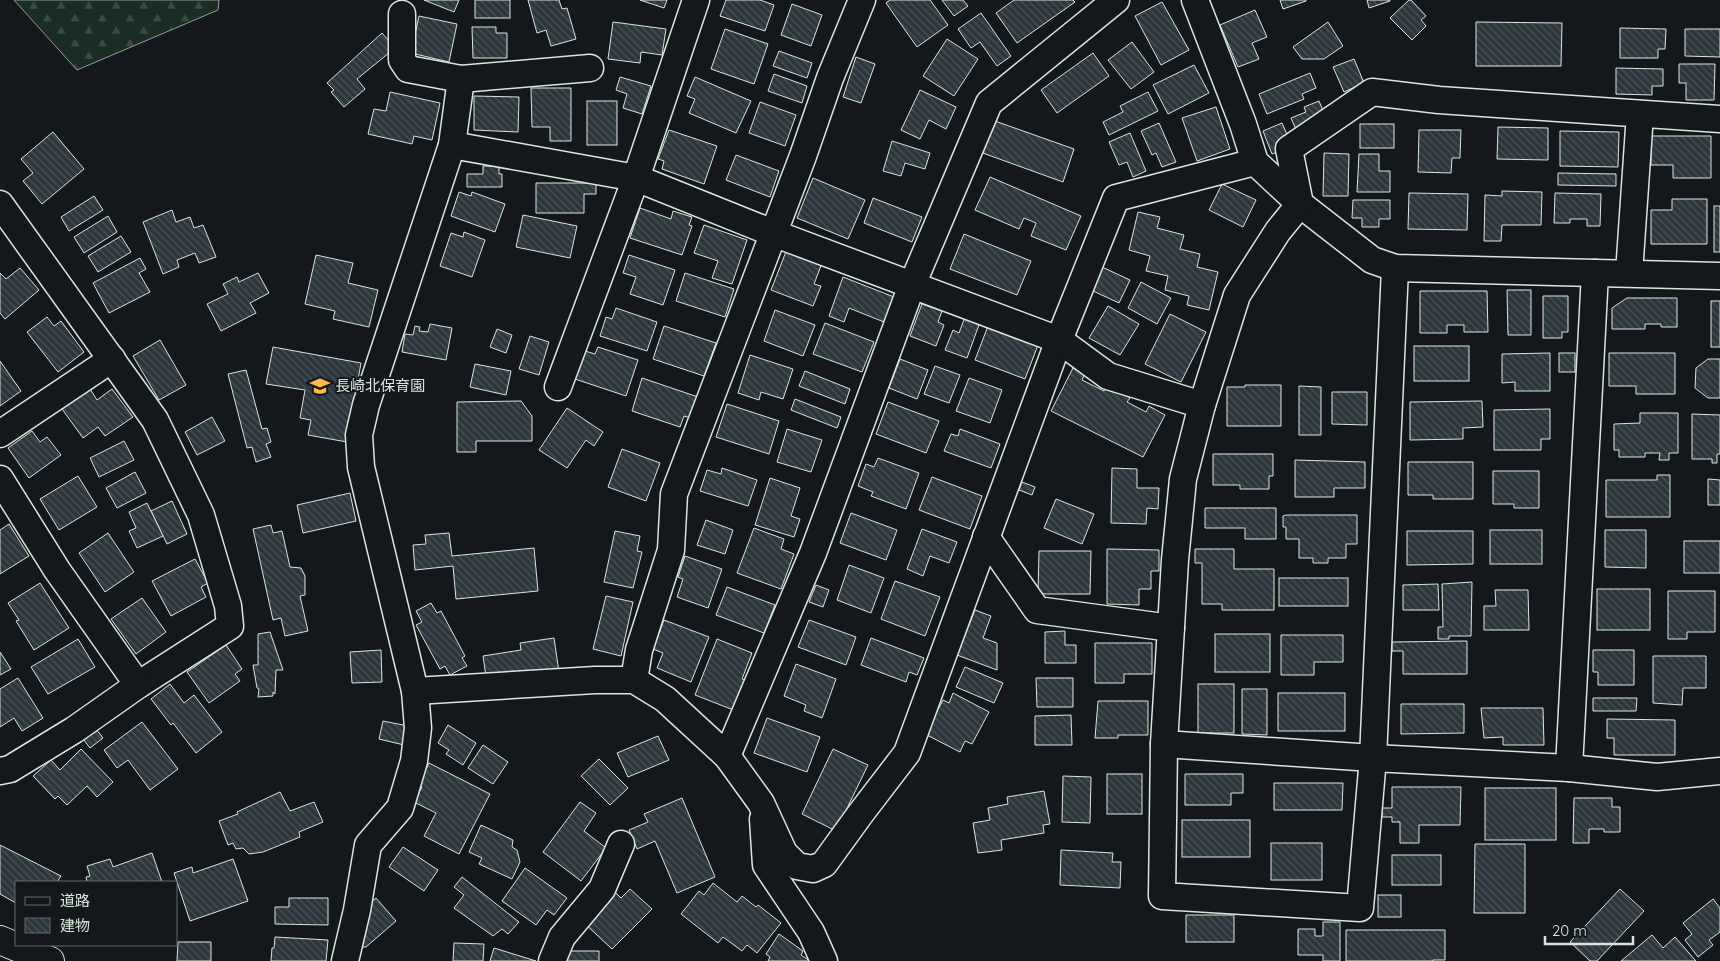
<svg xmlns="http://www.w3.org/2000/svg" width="1720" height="961" viewBox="0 0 1720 961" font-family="Quicksand,'Noto Sans JP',sans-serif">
<defs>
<pattern id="forest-firs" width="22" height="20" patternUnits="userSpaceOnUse" patternTransform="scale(1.25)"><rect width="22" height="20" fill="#1a2d24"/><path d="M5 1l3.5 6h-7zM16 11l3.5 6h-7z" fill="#3b4b43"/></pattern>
<pattern id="building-back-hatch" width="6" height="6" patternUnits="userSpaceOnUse" patternTransform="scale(1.25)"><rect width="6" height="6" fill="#2c363c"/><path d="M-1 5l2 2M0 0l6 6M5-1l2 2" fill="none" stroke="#4a5358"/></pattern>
</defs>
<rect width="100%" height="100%" fill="#14181c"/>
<path fill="url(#forest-firs)" stroke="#939e99" d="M14 0H219L218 10 77 70Z"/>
<g fill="url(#building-back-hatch)" stroke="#d8e6dc">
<path d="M424 0H459L454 12Z"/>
<rect x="475" y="0" width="35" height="18"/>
<path d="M528 0H559L562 9 567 8 576 39 551 46 546 30 537 33Z"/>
<path d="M640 0H667L664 8Z"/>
<path d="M726 0H760L774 5 765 31 720 16Z"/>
<path d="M890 0H930L948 25 917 47 886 3Z"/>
<path d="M942 0H963L968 6 954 16Z"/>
<path d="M1014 0H1073L1075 2 1017 43 996 13Z"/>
<path d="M1280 0H1306V1L1283 9Z"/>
<path d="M1367 0H1390V1L1369 8Z"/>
<path d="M1409 0H1411L1426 16 1421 20 1426 26 1412 40 1390 18Z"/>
<path d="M1162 2 1189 50 1161 65 1135 16Z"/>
<path d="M792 4 822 15 811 46 781 35Z"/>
<path d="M1255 10 1267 37 1252 43 1259 59 1238 67 1220 25Z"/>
<path d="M981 13 1011 56 997 66 980 42 971 48 958 29Z"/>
<path d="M419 16 457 24 449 62 411 53Z"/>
<path d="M613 22 666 29 662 55 641 52 640 63 608 59Z"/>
<path d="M1328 22 1343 46 1324 59H1302L1293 47Z"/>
<path d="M1476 22 1562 23 1561 66H1476Z"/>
<path d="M472 27H496V33H507V58H473Z"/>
<path d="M1620 28 1666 29 1665 49H1658V58H1620Z"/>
<path d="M725 29 768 44 754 84 711 69Z"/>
<path d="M1685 29H1720V57L1685 56Z"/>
<path d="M382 33 395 48 357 79 365 89 344 107 331 92 334 90 327 83Z"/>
<path d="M947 39 978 59 954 96 923 76Z"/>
<path d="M1132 42 1154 72 1131 89 1108 60Z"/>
<path d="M779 51 812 63 807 78 773 66Z"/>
<path d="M1093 53 1109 76 1057 113 1041 90Z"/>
<path d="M856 57 875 64 861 103 843 97Z"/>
<path d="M1354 59 1364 83 1344 92 1333 67Z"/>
<path d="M1679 64H1715L1714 100H1686V83H1679Z"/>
<path d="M1194 65 1209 93 1168 114 1153 85Z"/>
<path d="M1616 68 1663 69V86H1652V95L1616 94Z"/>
<path d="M1310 73 1316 88 1302 94 1304 99 1267 114 1259 94Z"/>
<path d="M774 74 807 86 802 103 768 91Z"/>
<path d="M620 77 651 86 642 114 623 108 627 94 616 90Z"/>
<path d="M695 77 751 101 736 133 689 113 695 99 687 96Z"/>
<path d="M531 88H571V141H550V127H532Z"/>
<path d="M920 90 956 107 946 129 929 120 920 139 901 130Z"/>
<path d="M390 92 440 103 432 140 414 136 412 144 368 134 374 109 386 111Z"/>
<path d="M1148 92 1158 111 1109 135 1103 122 1123 112 1120 106Z"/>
<path d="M474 96 519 97 518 132 474 130Z"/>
<rect x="587" y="101" width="30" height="44"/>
<path d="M1319 101 1325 115 1297 132 1291 118 1306 112 1304 107Z"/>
<path d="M760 102 796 115 785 146 749 133Z"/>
<path d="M1216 107 1230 149 1197 161 1182 118Z"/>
<path d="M992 120 1074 149 1063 182 980 152Z"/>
<path d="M1159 123 1176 162 1162 167 1156 153 1152 155 1141 131Z"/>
<path d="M1282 123 1292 146 1272 154 1263 131Z"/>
<rect x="1360" y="124" width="34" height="24"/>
<path d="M1498 127 1548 128V160L1497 159Z"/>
<path d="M669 130 717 146 704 184 662 169 664 161 658 159Z"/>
<path d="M1419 130H1461L1460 158H1452L1451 173 1418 172Z"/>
<path d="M1560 131 1619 132 1618 167 1560 166Z"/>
<path d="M53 132 84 169 42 204 23 181 33 173 21 159Z"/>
<path d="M1130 133 1146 171 1133 177 1127 162 1119 165 1109 142Z"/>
<path d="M1651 136H1711V178H1673V165H1651Z"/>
<path d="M892 141 930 153 925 169 905 163 901 176 883 171Z"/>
<path d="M1324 153 1349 154 1348 196H1323Z"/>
<path d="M1359 154H1379V171H1390V192H1357Z"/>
<path d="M736 155 779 171 770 197 726 180Z"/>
<path d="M483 166H499V174H502V187H467V174H483Z"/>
<path d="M1558 173 1616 174V186L1558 185Z"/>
<path d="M990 177 1081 216 1066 250 1031 236 1036 223 1024 218 1019 229 975 210Z"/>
<path d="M813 178 865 200 848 239 797 218Z"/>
<path d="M536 183H596V194H584V213H536Z"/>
<path d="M1222 184 1256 200 1243 227 1209 210Z"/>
<path d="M1502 191 1542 192 1541 225H1502L1501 241H1484L1485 195 1502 196Z"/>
<path d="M459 192 471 196 472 192 505 204 495 232 451 216Z"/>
<path d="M1409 193 1468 194 1467 230 1408 229Z"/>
<path d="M1555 193 1601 194 1600 226H1587V219H1570V223H1554Z"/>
<path d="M94 196 103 210 69 231 61 217Z"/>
<path d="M873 198 922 217 912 242 864 223Z"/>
<path d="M1672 199H1707V244H1651V210H1672Z"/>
<path d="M1353 200H1390V219H1379V227H1362V218H1352Z"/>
<rect x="1714" y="206" width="6" height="46"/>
<path d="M640 208 671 219 673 211 692 217 689 225 692 226 682 255 630 238Z"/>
<path d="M172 210 176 222 190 217 194 228 203 225 216 257 199 263 195 253 177 260 179 267 163 274 143 222Z"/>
<path d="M1138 212 1160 217 1157 228 1184 235 1180 249 1200 254 1197 267 1218 272 1209 310 1187 305 1189 296 1165 290 1168 276 1146 271 1150 256 1129 250Z"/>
<path d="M523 215 577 226 570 258 516 247Z"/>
<path d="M108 216 117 232 84 253 74 237Z"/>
<path d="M704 225 747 240 732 284 712 278 718 261 694 253Z"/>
<path d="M464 232 485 240 472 277 440 266 451 233 463 237Z"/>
<path d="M964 234 1031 261 1017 295 950 269Z"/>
<path d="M121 236 131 252 98 272 88 256Z"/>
<path d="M787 249 822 263 814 284 821 286 813 306 771 290Z"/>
<path d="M316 255 353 263 348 283 378 290 369 327 333 319 335 311 305 304Z"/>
<path d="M629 255 675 270 663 305 630 294 636 277 623 273Z"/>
<path d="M140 258 146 269 139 273 150 292 109 313 93 283Z"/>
<path d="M1102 267 1130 280 1119 303 1091 290Z"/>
<path d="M20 268 39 290 5 319 0 313V273L6 279Z"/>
<path d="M258 273 269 293 250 303 256 313 221 331 207 304 228 294 223 284 237 277 239 282Z"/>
<path d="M685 273 734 289 725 317 676 301Z"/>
<path d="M843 277 894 297 884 322 849 308 844 322 829 316Z"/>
<path d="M1141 282 1171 298 1157 324 1128 308Z"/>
<path d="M1507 290H1531V335H1508Z"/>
<path d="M1420 291H1487L1488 332H1464V325H1447V333H1420Z"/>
<path d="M1543 296H1568V332H1562V338H1543Z"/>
<path d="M1627 298H1677V327H1661V324H1645V329H1612V308Z"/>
<rect x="1711" y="301" width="9" height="46"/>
<path d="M922 304 942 311 938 322 944 325 936 346 910 336Z"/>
<path d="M1108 306 1139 324 1120 355 1089 338Z"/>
<path d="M616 308 657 322 647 351 600 336 606 317 612 319Z"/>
<path d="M775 310 815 325 803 356 764 341Z"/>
<path d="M1170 314 1206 332 1181 382 1145 364Z"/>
<path d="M47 317 54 326 61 321 84 352 58 372 27 332Z"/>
<path d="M965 317 980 322 967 358 945 350 953 330 959 333Z"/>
<path d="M825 323 874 342 862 372 813 354Z"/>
<path d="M430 324 452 328 446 360 402 352 405 334 413 335 415 326 420 327 419 331 428 332Z"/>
<path d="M664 326 716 343 704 376 653 359Z"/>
<path d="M988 326 1038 345 1025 379 975 360Z"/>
<path d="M497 329 512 335 506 353 490 347Z"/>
<path d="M530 336 549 342 539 375 519 369Z"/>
<path d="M160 340 186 385 159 400 133 356Z"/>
<rect x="1414" y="346" width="55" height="35"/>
<path d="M273 347 361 363 347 442 308 435 311 420 300 418 305 390 266 384Z"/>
<path d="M598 347 638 360 626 396 575 379 585 351 595 354Z"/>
<path d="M1550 353V391H1515V382L1502 383V354Z"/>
<rect x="1559" y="353" width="16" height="19"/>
<path d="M1609 353H1675V394H1636V386H1609Z"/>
<path d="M750 355 793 369 783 399 761 392 759 400 738 393Z"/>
<path d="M900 359 928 370 917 399 889 388Z"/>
<path d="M1708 359H1720V398H1708L1695 388 1696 368Z"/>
<path d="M0 361 21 391 0 406Z"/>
<path d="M475 364 511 371 506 395 470 387Z"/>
<path d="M935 366 960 375 949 403 924 394Z"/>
<path d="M1073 368 1085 374 1082 380 1104 391 1107 386 1130 398 1127 402 1146 412 1149 406 1165 415 1143 457 1051 411Z"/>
<path d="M246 370 262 429 267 428 271 442 266 444 271 457 256 462 252 447 247 448 228 374Z"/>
<path d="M805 371 850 389 845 404 799 386Z"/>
<path d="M642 378 698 397 691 418 684 416 680 427 632 411Z"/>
<path d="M969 378 1002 390 990 423 956 411Z"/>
<path d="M1245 385H1281V426H1227V387H1245Z"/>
<path d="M1299 386 1321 387V435H1299Z"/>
<path d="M90 389 97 400 112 389 133 417 105 436 98 427 83 438 62 409Z"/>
<path d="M1332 392H1367V425L1332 424Z"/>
<path d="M795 399 841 417 837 428 791 410Z"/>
<path d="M521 401 532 416V441H476V452H457V402Z"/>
<path d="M1482 401 1483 427 1463 428V439L1410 440V402Z"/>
<path d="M888 402 939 421 926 453 876 434Z"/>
<path d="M727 404 779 421 769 454 716 437Z"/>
<path d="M567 408 603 432 594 446 586 440 567 468 539 450Z"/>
<path d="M1550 409V439H1541V450H1494V410Z"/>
<path d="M1640 413H1678V453H1669V460H1659L1660 453H1645V457H1619V450H1614V424L1640 423Z"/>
<path d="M1692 414 1720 415V454H1717V463H1712V459H1692Z"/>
<path d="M212 417 225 441 197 455 185 432Z"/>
<path d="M787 429 822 440 811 472 777 462Z"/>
<path d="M960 429 1000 444 991 468 944 451 951 434 958 436Z"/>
<path d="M32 431 40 442 47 437 61 455 29 478 8 448Z"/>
<path d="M124 441 134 460 99 477 90 458Z"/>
<path d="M622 449 660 463 646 501 608 487Z"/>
<path d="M1213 454H1273V476H1269V489H1240V485H1213Z"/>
<path d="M878 458 919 473 906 509 871 496 873 492 858 486 866 464 874 467Z"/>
<path d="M1295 460 1365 462V488H1334V497H1295Z"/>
<path d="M1408 462H1473V499H1433V495H1408Z"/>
<path d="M722 468 757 480 748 506 700 491 707 470 721 474Z"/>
<path d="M1112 468 1137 469V488H1159L1158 509 1147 508 1146 524 1111 523Z"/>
<path d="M1493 471H1539V508H1514V504H1493Z"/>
<path d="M135 472 146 493 117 508 106 488Z"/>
<path d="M1657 475H1670V517H1606V480H1657Z"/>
<path d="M78 476 97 507 59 530 40 499Z"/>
<path d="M932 477 982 496 970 529 919 510Z"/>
<path d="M770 478 800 488 791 516 800 519 794 537 755 525Z"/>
<path d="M1708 479 1720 480V505H1708Z"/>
<path d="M1022 482 1035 487 1032 495 1019 490Z"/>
<path d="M350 493 356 521 303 533 297 505Z"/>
<path d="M1056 499 1094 514 1082 544 1044 528Z"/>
<path d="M172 501 187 534 167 544 151 511Z"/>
<path d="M147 503 163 536 137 548 129 531 136 528 129 512Z"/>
<path d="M1205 508H1276V539H1245V528H1205Z"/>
<path d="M851 513 897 530 886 560 840 543Z"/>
<path d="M1286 515H1357V544H1346V558H1328V563H1313V558H1299V539H1286V527H1283V516Z"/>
<path d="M706 520 733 530 725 554 697 545Z"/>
<path d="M9 524 29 556 0 574V530Z"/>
<path d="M271 525 273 533 282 531 290 567 301 568 305 576V595L300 596 308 631 285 636 281 618 273 620 253 529Z"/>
<path d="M754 528 784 539 781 549 794 554 781 589 737 573Z"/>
<path d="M922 529 957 542 949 563 930 556 923 576 907 569Z"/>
<rect x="1490" y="530" width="52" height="34"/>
<path d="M1605 530H1646V568L1605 567Z"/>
<path d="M615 531 640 536 637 551 642 552 633 588 604 582Z"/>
<path d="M1407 531H1473V564L1407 565Z"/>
<path d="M108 533 134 572 105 592 79 553Z"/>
<path d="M449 533 452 556 534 548 538 591 456 599 453 566 415 570 413 545 426 544 425 535Z"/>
<rect x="1684" y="541" width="36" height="32"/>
<path d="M1107 549 1159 550V571H1151V589H1139V605L1107 604Z"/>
<path d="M1195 549H1234V569H1274V610H1222V604H1202V563H1195Z"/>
<path d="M1039 551H1091L1090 594H1038Z"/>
<path d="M685 556 722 569 708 608 677 597 683 579 678 577Z"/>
<path d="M195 559 208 583 201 587 206 597 171 616 152 581Z"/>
<path d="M849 565 884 578 871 613 837 600Z"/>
<rect x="1279" y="578" width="69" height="28"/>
<path d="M895 581 940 597 925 636 881 619Z"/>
<path d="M1472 582 1471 636H1449V639H1438V627H1443L1442 584Z"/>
<path d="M40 583 69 628 34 650 16 621 19 620 8 603Z"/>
<path d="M1438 584 1439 610H1403V585Z"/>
<path d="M816 585 829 590 823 607 809 602Z"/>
<path d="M727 587 775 605 764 633 716 615Z"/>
<rect x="1597" y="589" width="53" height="41"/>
<path d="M1495 590H1528L1529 630H1484V606H1496Z"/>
<path d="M1668 591H1715V632H1687V639H1668Z"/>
<path d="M606 596 633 602 621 656 593 649Z"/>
<path d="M142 598 166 632 136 654 111 619Z"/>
<path d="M431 603 437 613 441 611 465 656 462 658 467 666 450 675 445 666 440 669 416 625 422 622 416 611Z"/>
<path d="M975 610 991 616 983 638 997 643V670L957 655Z"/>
<path d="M664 620 709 637 691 682 657 668 663 653 653 649Z"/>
<path d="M809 620 856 637 846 665 798 647Z"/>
<path d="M1065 631V645H1076V663H1045V632Z"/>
<path d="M270 632 283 670H276L275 694 273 692V696L258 697 259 689 257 688 253 665H258V634Z"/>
<rect x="1215" y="634" width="55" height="38"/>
<path d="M1281 635H1343V662H1314V675H1281Z"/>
<path d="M554 638 561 686 487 683 483 656 521 650 520 643Z"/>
<path d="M871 638 924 658 917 675 909 672 906 682 861 665Z"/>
<path d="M78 639 95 667 48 694 31 667Z"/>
<path d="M717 639 752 653 742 679 748 681 736 711 695 695Z"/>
<path d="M1467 641V674H1403V651H1392V642Z"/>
<path d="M1095 643H1152V674H1124V683H1095Z"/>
<path d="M226 645 242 669 235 674 240 681 209 703 187 672Z"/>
<path d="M381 650 382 682 352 683 350 652Z"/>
<path d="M1593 650H1634V685H1598V672H1593Z"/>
<path d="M0 652 11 669 0 675Z"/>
<path d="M1653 656H1706V688H1683L1682 705 1653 703Z"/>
<path d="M796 664 836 679 822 718 804 711 806 705 784 696Z"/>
<path d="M965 667 1003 683 994 703 956 687Z"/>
<path d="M18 678 43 718 22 731 14 718 0 727V689Z"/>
<path d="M1036 678H1073V707H1037Z"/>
<path d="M170 684 184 703 194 695 222 732 196 753 173 723 171 725 151 699Z"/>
<rect x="1198" y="684" width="36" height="49"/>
<path d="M1242 689H1267V735L1242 734Z"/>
<path d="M953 693 989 712 972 744 965 741 960 752 925 734 943 700 949 703Z"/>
<rect x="1278" y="693" width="67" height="38"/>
<path d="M1593 698H1637L1636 711H1593Z"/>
<path d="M1098 701H1148V735H1118V738H1095Z"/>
<path d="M1401 704H1464V733L1401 734Z"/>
<path d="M1481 708H1543L1544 745H1503V737L1484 738Z"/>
<path d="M1071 715 1072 745H1035V716Z"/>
<path d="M767 718 820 737 807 772 754 753Z"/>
<path d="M1607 719 1675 720V755H1614V738H1607Z"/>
<path d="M383 721 408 726 404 745 379 739Z"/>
<path d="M142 722 178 769 150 790 128 760 117 768 104 750Z"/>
<path d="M448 725 476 743 463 765 446 754 449 750 438 743Z"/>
<path d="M96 729 103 738 90 748 83 739Z"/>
<path d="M658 736 669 760 628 777 617 753Z"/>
<path d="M483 745 508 762 493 784 468 768Z"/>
<path d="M81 749 113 782 97 797 87 786 67 805 58 796 55 799 33 776 51 760 60 770Z"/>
<path d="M833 749 868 765 836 831 802 814Z"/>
<path d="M599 759 628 788 610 805 581 776Z"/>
<path d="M429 763 490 794 459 854 424 836 436 813 414 802 422 787 418 785Z"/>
<rect x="1107" y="774" width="35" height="40"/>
<path d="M1185 774H1243V793H1231V805H1185Z"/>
<path d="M1063 776 1091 777 1090 823 1062 822Z"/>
<path d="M1274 783H1343L1342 810H1274Z"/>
<path d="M1392 787H1461L1460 825H1419V843H1400V822H1392V817H1382V808H1392Z"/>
<rect x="1485" y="788" width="71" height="52"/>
<path d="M1044 791 1050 824 1043 825 1044 833 1001 840 1002 850 978 853 973 823 990 820 988 808 1008 804 1007 797Z"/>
<path d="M280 792 290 811 314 802 323 822 299 832 300 837 263 852 249 854 243 848 236 849 233 843 228 845 219 821 238 814 237 812Z"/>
<path d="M682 798 715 877 677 893 655 841 637 849 629 830 648 822 644 814Z"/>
<path d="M1574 798H1612V807H1620V832H1604V829H1589V843H1573Z"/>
<path d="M580 802 596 813 584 831 606 848 581 881 543 852Z"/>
<rect x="1182" y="820" width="68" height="37"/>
<path d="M481 825 513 840 512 847 517 850 520 862 512 879 479 864 482 858 469 852Z"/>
<rect x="1271" y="843" width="51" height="37"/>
<path d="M1475 844H1525V913H1474Z"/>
<path d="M0 845 61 876 57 882H16V903L0 894Z"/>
<path d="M403 847 438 870 424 891 389 867Z"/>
<path d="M1061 850 1113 853 1112 862H1121L1120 888 1060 885Z"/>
<path d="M152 853 162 882H87L86 877 90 876 87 866 110 859 113 867Z"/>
<rect x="1392" y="855" width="49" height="30"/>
<path d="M233 859 248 901 190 921 174 873 192 867 193 873Z"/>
<path d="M525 868 567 898 554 915 547 910 536 925 502 901Z"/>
<path d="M462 877 519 922 508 934 502 929 493 936 454 908 464 895 454 887Z"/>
<path d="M713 883 737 902 742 896 756 907 758 905 781 923 757 953 747 945 742 951 723 937 718 943 681 914 699 891 704 895Z"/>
<path d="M630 889 652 909 612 949 583 922 614 891 621 898Z"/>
<path d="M1620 889 1644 911 1597 961H1590L1570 942Z"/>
<rect x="1378" y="895" width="23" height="22"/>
<path d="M289 898H328V925L275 924V907H289Z"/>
<path d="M376 898 396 921 366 947H361L367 906Z"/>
<path d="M1713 899 1720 908V932L1709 940 1713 945 1698 957 1685 940 1692 934 1683 923Z"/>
<rect x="1186" y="915" width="48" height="27"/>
<path d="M1323 922H1340V961H1323V955H1298V929H1315V936H1323Z"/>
<path d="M1346 930H1445V960H1433V961H1346Z"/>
<path d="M779 934 803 951 801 955 810 961H768L770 957 766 954Z"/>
<path d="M1652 935 1663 948 1675 937 1696 961H1621Z"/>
<path d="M275 937 328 940 326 961H271L272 948H274Z"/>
<path d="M178 942H211V961H177Z"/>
<path d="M454 943 484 944 483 961H453Z"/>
<path d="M494 948 536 961H490Z"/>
<path d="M565 951H599V961H566Z"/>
</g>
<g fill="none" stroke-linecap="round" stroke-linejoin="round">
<defs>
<g id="street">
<path d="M1195 0 1243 124 1255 162 1300 204 1372 260 1395 268 1720 276"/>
<path d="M402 14V60L408 69 461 79 590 68"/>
<path d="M452 145 461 79"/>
<path d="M0 204 155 420 201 515 228 606 230 626 138 685 74 730 10 769 0 771"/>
<path d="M1300 204 1278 231 1237 295 1202 405 1183 479 1175 560 1164 744 1373 758 1569 768 1657 777 1720 771"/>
<path d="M1300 204 1289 149 1372 92 1439 100 1720 119"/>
<path d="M1629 273 1640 114"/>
<path d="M558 387 636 178 696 0"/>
<path d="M0 434 112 359"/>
<path d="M0 479 57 570 138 685"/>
<path d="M986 537 1037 610 1171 628"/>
<path d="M634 680 639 650 671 550 674 494 803 156 830 78 862 0"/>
<path d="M415 691 595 680H634L665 699 727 756 761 803 784 853 797 866 813 869 824 864 861 813 907 753 1059 340 1116 198 1255 162"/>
<path d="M1164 744 1162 896 1360 908 1373 758 1395 268"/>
<path d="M727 756 813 553 912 285 989 103 1116 0"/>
<path d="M1569 768 1595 273"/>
<path d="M763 819 766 865 811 932 824 961"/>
<path d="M345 961 357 910 368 845 400 808 414 761 418 728 415 691 361 467 359 435 366 405 452 145 636 178 773 233 1059 340 1108 376 1202 405"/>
<path d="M552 961 562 937 602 889 621 844"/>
</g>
<path id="primary" d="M0 940 50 961"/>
</defs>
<use href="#street" stroke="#d8e6dc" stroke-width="29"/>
<use href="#primary" stroke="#d8e6dc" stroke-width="30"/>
<use href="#street" stroke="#14181c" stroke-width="26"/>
<use href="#primary" stroke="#14181c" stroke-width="28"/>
</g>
<defs>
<symbol id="school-bare" viewBox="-9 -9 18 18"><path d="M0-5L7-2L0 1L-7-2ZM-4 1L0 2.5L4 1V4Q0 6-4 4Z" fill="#ffb74d" stroke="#14181c" stroke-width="2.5" paint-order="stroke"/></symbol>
</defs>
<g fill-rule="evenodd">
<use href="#school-bare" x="306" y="372" width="28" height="28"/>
</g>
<g text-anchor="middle" stroke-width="4" stroke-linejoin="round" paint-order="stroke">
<g font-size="15" fill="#d8e6dc" stroke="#14181c" text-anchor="start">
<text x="335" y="391">長崎北保育園</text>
</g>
</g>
<rect x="15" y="881" width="162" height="65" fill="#14181c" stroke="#626a69"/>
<rect x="25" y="897" width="25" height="8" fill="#14181c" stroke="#626a69"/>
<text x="60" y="906" font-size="15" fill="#d8e6dc">道路</text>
<rect x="25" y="918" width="25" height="15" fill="url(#building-back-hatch)" stroke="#626a69"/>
<text x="60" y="931" font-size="15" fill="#d8e6dc">建物</text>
<path d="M1545 936v8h88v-8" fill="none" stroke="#d8e6dc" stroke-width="2.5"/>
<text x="1552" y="936" font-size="15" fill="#d8e6dc" stroke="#14181c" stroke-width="4" paint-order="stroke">20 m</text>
</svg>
